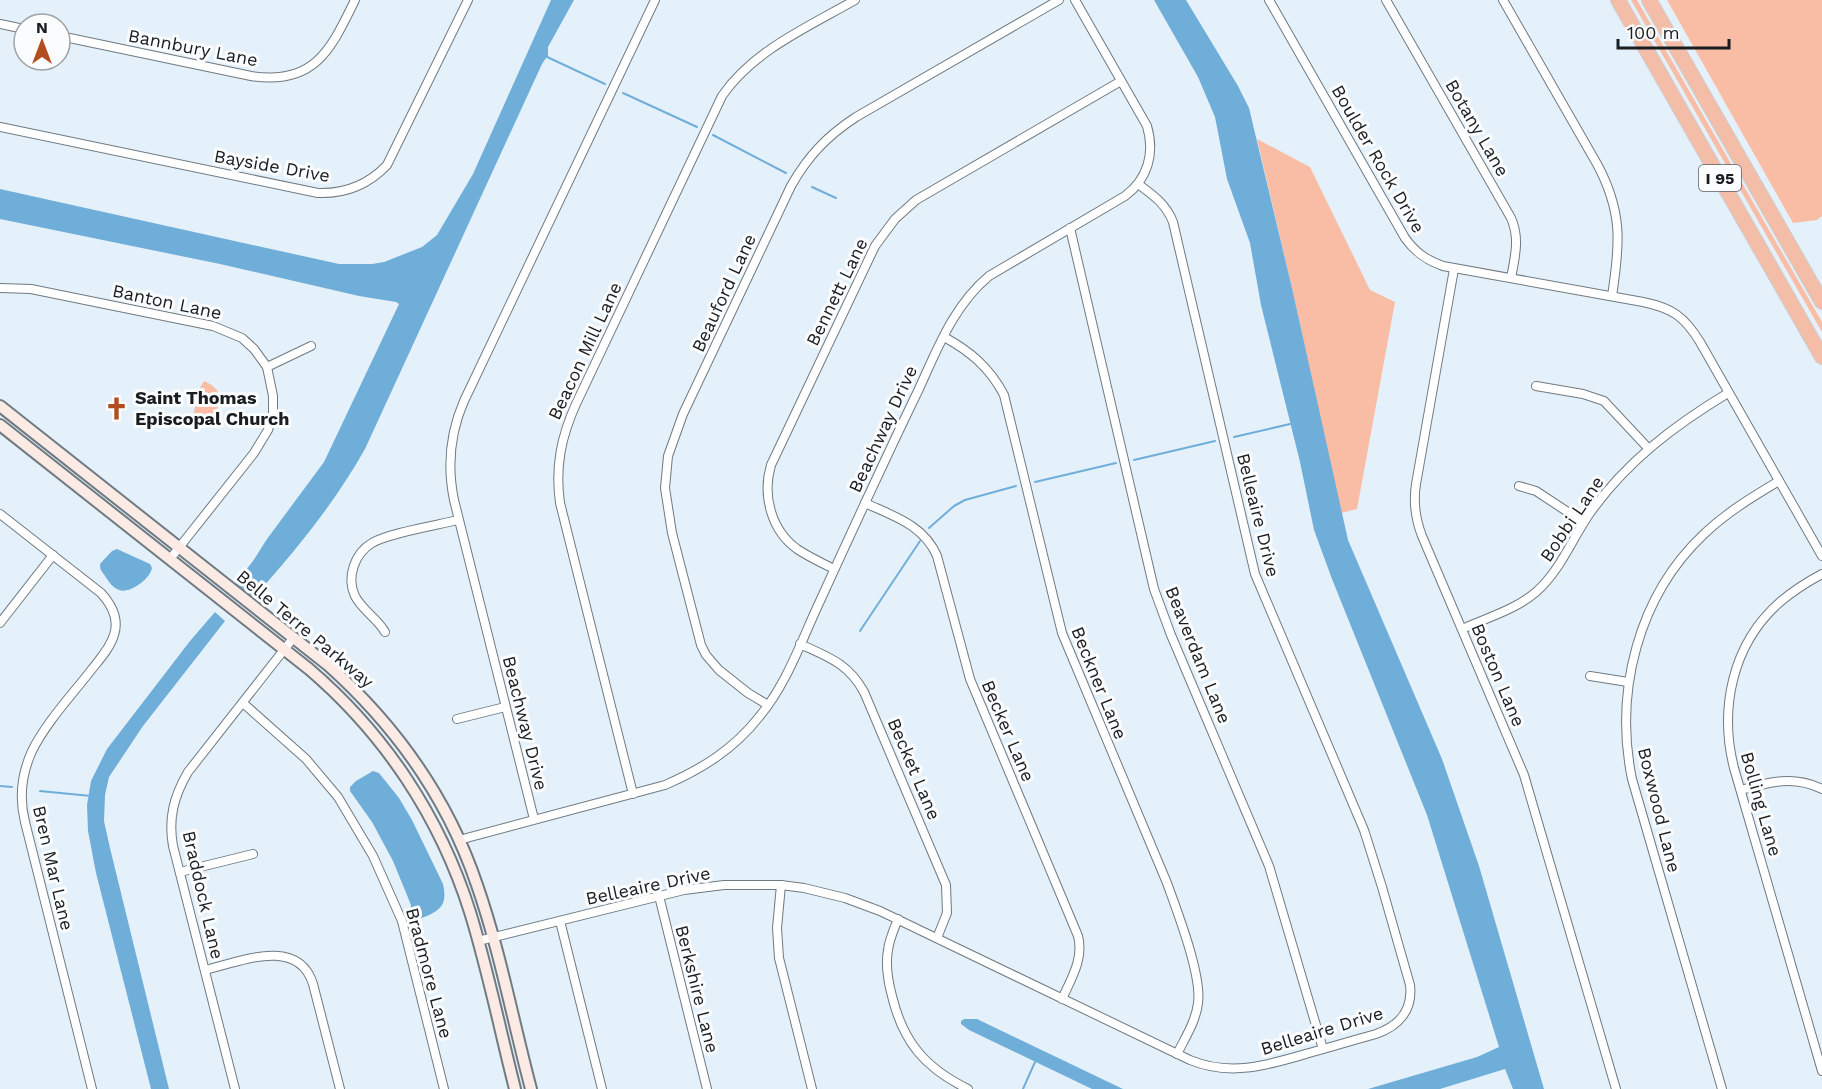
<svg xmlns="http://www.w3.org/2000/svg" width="1822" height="1089" viewBox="0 0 1822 1089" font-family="'Work Sans',sans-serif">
<rect width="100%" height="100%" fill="#e5f1fa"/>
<g fill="#f9bda6">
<path d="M1631 0H1637L1822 322V332Z"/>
<path d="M1667 0H1822V216L1817 220 1793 223Z"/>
<path d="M1257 139 1310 167 1370 290 1395 302 1357 509 1341 513 1292 288Z"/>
<path d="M204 381C229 391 219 410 206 426H202L193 418 198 391Z"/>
</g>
<g fill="#70aeda">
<path d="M551 0H574L548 47V55L542 64 365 449C334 504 294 553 252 599L234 585 253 561 267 539 324 462 399 304 396 302 359 296 220 264 0 219V189L339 264H372L384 262 422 247 437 235 473 174Z"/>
<path d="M1154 0H1186L1238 86 1249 108 1292 288 1348 540 1442 759 1479 866 1544 1089H1513L1505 1069 1440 1089H1368L1477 1057 1499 1047 1427 815 1332 579 1314 530 1300 462 1261 305 1250 243 1227 179 1215 117 1198 77Z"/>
<path d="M117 549 150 564 152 568C150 579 130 594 119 590 112 587 109 582 105 576 102 571 100 571 100 564L112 551Z"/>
<path d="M215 612 225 621 143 726 109 777 105 795 104 821 110 848 169 1089H151L96 873 88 831 87 805 91 781 107 749 190 641Z"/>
<path d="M373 771 379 773 399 798 412 820 443 884C447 902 443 909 427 916 421 918 418 920 412 919L410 913 411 905 393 861 372 822 350 791V787L356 781Z"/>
<path d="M964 1019H977L1123 1089H1092L969 1030 961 1024V1021Z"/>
</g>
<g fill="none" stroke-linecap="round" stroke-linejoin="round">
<g stroke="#70aeda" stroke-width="2">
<path d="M545 56 605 84"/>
<path d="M623 93 697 127"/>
<path d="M713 135 786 173"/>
<path d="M812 187 836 198"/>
<path d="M1234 437 1290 424"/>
<path d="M1134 460 1215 441"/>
<path d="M1035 482 1116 463"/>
<path d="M929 528 954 506 965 500 1016 486"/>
<path d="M860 631 920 541"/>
<path d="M0 786 12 787"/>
<path d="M40 791 91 796"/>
<path d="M1023 1089 1035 1062"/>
</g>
<defs>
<g id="street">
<path d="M1269 0 1405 238C1415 252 1426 260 1443 266L1643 302C1672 308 1684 316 1700 342L1822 556"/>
<path d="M1386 0 1511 218C1520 238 1515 257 1511 278"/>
<path d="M1503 0 1597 164C1623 212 1620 244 1612 296"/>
<path d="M0 24 24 29"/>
<path d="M60 36 251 76C315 86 331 49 355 0"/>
<path d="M0 127 318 193C346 194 368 185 387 165L468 0"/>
<path d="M1070 228 1154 589 1171 635 1269 866 1323 1049"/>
<path d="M1454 269 1416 484C1413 503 1415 518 1422 536L1524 775 1616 1089"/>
<path d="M0 288 31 289 213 326 242 338 254 349 267 367 273 396V413L268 430 254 453 170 559"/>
<path d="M944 337C970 351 990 368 1004 395L1062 633 1167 883C1177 911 1202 975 1198 1003 1196 1021 1185 1038 1177 1054"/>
<path d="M267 367 311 346"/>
<path d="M1536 386 1583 394 1604 401 1648 448"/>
<path d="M1519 486 1536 491 1583 522"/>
<path d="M865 503C893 516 924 525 937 556L970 679 1078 936C1084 959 1071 979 1062 999"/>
<path d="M0 514 101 593C112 605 119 620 114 635 110 648 100 659 92 669 72 695 47 721 32 751 22 773 19 798 25 822L92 1089"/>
<path d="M834 569C822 563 809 557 797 549 771 530 762 495 771 465L875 246 895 219 916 200 1121 81"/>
<path d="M1822 574C1807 582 1793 591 1780 602 1732 644 1719 709 1734 768L1822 1071"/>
<path d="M0 623 53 555"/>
<path d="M1462 629C1486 618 1515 610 1536 592 1560 571 1572 539 1590 513 1627 461 1675 425 1728 393"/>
<path d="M385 632C377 618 362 610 355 596 346 577 355 553 372 543 388 533 438 525 458 520"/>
<path d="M800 644C828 657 848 663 864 692L946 885 947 913 937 938"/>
<path d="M1590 676 1628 682"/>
<path d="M243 703 306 759 338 797 373 856 402 921 444 1089"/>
<path d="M768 705 748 693 719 670 706 655 701 645 672 533 665 488 668 456 683 414 791 186C808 156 827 136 856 117L1059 0"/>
<path d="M457 719 505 707"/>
<path d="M1741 790C1769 782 1794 775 1822 789"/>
<path d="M633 794 560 503C555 467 561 437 576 404L722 96C754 50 808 27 855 0"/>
<path d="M534 819 454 500C447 466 450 433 464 401L655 0"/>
<path d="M459 840 665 785C702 769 734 749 759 717 787 684 802 639 820 601 852 531 884 461 918 391 937 350 953 306 989 276L1125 196C1148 179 1155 153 1147 126L1075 0"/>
<path d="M180 872 253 854"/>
<path d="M781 885 777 928 779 958 812 1089"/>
<path d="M659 896 707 1089"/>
<path d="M898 919C894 929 889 940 888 950 885 966 888 981 892 996 903 1042 925 1068 968 1089"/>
<path d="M560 921 602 1089"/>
<path d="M478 941 684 890 724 885H781L804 888 845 898 880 911 1190 1060C1231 1077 1268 1065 1309 1053 1331 1047 1354 1040 1376 1034 1399 1026 1413 1010 1410 985L1382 887 1364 830 1255 574 1173 222C1166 204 1153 195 1138 184"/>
<path d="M205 970C239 962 298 936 313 984L340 1089"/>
<path d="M235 1089 173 846C168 818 174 796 188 772L294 637"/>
<path d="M1722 1089 1632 779C1614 692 1638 596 1704 534 1726 513 1752 497 1779 481"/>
</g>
<g id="secondary">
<path d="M0 406 328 665C395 725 448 799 477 885 500 951 513 1021 531 1089"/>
<path d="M0 425 309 669C385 734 440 817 470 912 488 970 500 1030 515 1089"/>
</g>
<g id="highway">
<path d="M1618 0 1822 357"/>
<path d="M1649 0 1822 302"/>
</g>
</defs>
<use href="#street" stroke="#6f7a82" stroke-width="10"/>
<use href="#secondary" stroke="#6f7a82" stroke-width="14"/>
<use href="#highway" stroke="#cccdce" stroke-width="16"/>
<use href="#street" stroke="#fff" stroke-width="8"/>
<use href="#secondary" stroke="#fcebe5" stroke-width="10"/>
<use href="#highway" stroke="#f4bda7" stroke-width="14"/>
</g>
<defs>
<symbol id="church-bare" viewBox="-9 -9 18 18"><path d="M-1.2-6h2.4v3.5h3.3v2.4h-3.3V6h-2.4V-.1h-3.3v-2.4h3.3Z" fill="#b24d1f" stroke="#fafcfe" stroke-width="2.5" paint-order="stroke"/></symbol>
</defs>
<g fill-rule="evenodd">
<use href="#church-bare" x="100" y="392" width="33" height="33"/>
</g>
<g text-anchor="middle" stroke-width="6" stroke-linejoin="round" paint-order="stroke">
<rect fill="#fafcfe" stroke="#5c6063" stroke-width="1.5" x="1699" y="165" width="42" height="26" rx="4.5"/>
<g font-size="16" font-weight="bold" fill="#191d20">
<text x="1720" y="184">I 95</text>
</g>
<g font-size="18" fill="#191d20" stroke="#fafcfe">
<text transform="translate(193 48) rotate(11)" y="6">Bannbury Lane</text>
<text transform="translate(1477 128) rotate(60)" y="6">Botany Lane</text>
<text transform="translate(1378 159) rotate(60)" y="6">Boulder Rock Drive</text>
<text transform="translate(272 166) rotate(10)" y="6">Bayside Drive</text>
<text transform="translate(837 292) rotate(-64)" y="6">Bennett Lane</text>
<text transform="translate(724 293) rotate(-65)" y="6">Beauford Lane</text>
<text transform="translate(167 302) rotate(12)" y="6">Banton Lane</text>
<text transform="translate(585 351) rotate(-65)" y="6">Beacon Mill Lane</text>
<text transform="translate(883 429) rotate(-65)" y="6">Beachway Drive</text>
<text transform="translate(1258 515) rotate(76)" y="6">Belleaire Drive</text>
<text transform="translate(1572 519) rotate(-56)" y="6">Bobbi Lane</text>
<text transform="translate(305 629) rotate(40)" y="6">Belle Terre Parkway</text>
<text transform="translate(1198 655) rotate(68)" y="6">Beaverdam Lane</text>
<text transform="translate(1498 675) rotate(67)" y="6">Boston Lane</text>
<text transform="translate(1099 683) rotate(68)" y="6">Beckner Lane</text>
<text transform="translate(525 723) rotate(76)" y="6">Beachway Drive</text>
<text transform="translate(1008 731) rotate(67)" y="6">Becker Lane</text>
<text transform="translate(914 769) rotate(67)" y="6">Becket Lane</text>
<text transform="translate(1761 804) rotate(74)" y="6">Bolling Lane</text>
<text transform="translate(1659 810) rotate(76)" y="6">Boxwood Lane</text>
<text transform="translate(53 868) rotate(77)" y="6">Bren Mar Lane</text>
<text transform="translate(648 886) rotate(-12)" y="6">Belleaire Drive</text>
<text transform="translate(203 895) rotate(77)" y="6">Braddock Lane</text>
<text transform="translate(429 973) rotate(75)" y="6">Bradmore Lane</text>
<text transform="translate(697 989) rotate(76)" y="6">Berkshire Lane</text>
<text transform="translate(1322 1031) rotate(-17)" y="6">Belleaire Drive</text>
</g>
<g font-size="18" font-weight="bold" fill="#191d20" stroke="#fafcfe" text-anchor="start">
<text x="135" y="404">Saint Thomas<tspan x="135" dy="21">Episcopal Church</tspan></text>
</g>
</g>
<g transform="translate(42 42)"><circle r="28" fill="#fafcfe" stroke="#a0a3a5" stroke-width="1.5"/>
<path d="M0-4.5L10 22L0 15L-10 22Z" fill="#b24d1f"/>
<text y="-9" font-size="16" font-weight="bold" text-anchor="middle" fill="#191d20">N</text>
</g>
<path d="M1618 39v9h111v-9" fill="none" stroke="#191d20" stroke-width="3"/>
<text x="1627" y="39" font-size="18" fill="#191d20" stroke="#fafcfe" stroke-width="4.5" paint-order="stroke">100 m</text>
</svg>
